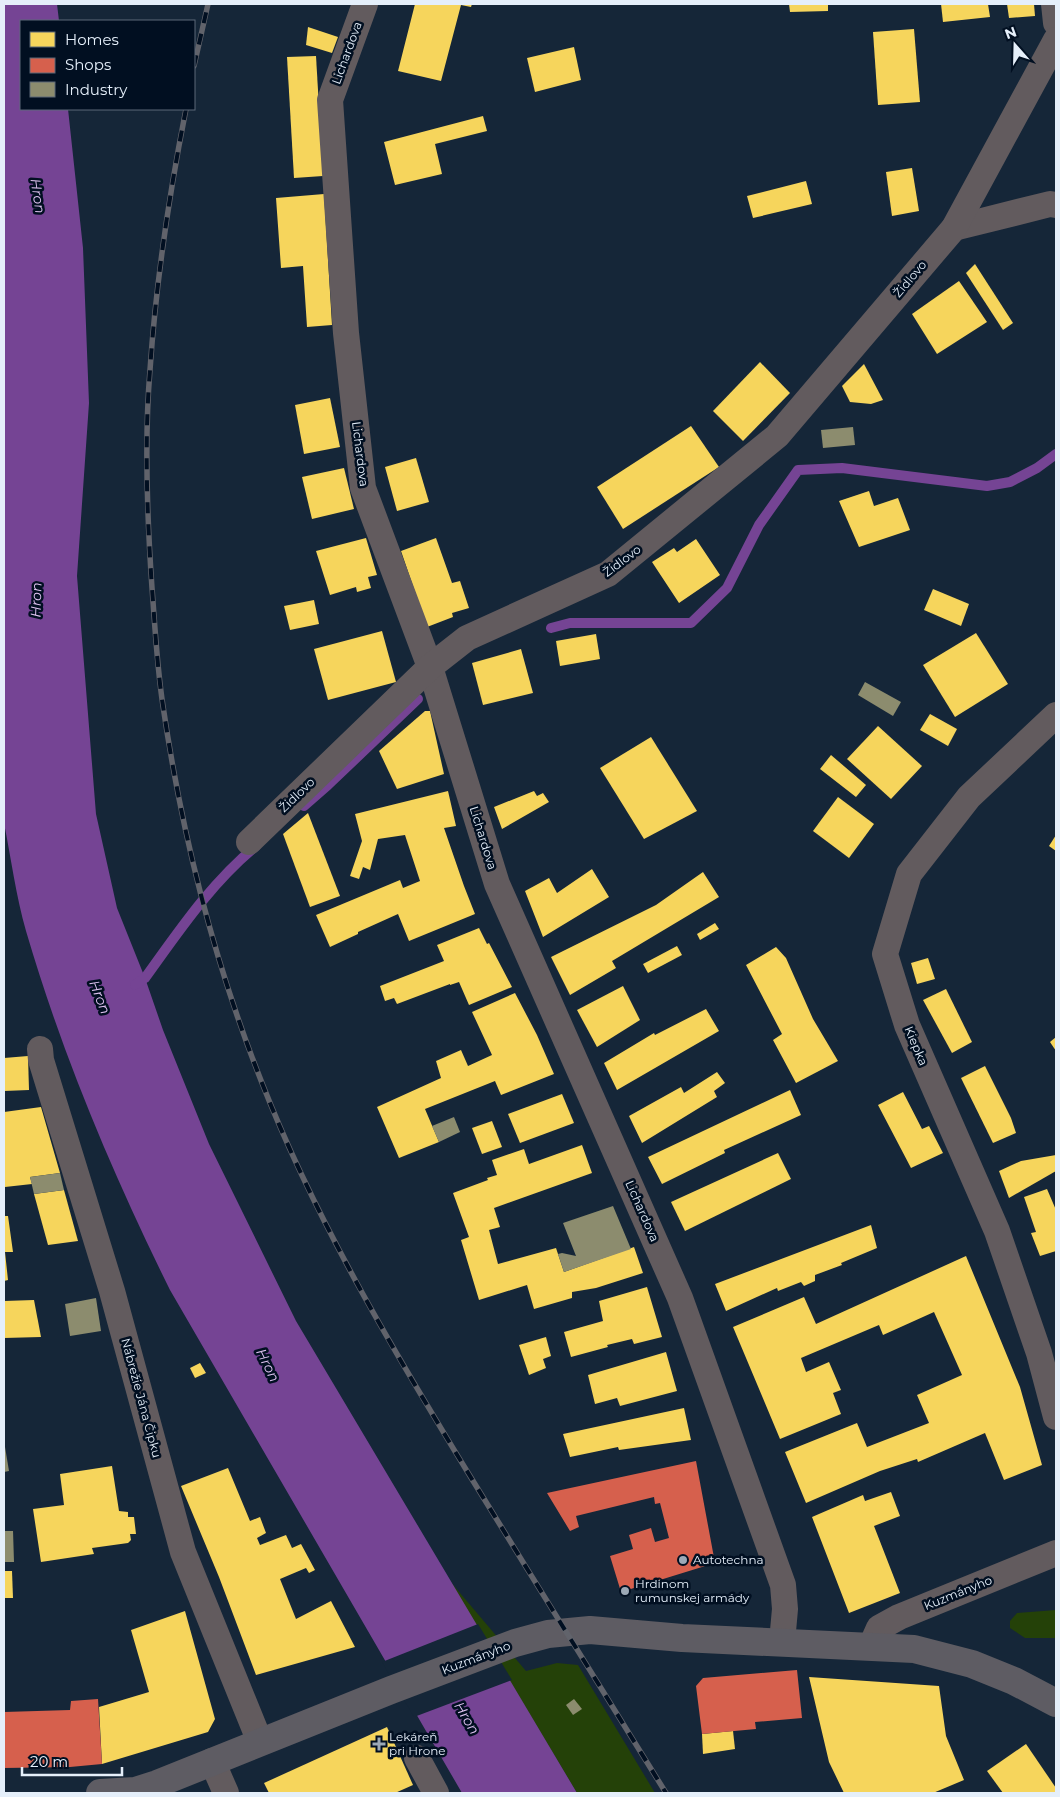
<svg xmlns="http://www.w3.org/2000/svg" width="1060" height="1797" viewBox="0 0 1060 1797" font-family="Montserrat,sans-serif">
<rect width="100%" height="100%" fill="#152638"/>
<g fill="#244108">
<path d="M449 1580 526 1671 557 1663 578 1665 655 1793H577Z"/>
<path d="M1056 1610V1638H1025L1010 1628V1621L1017 1613Z"/>
</g>
<path fill="#754494" d="M4 4H57L59 21H21V109H68L83 248 89 403 77 576 96 814 117 908 145 978 163 1030 209 1144 296 1321 577 1793H462L170 1290C113 1175 62 1054 26 931 16 896 11 858 4 823Z"/>
<path fill="#152638" d="M478 1624 512 1680 414 1717 382 1662Z"/>
<g fill="#f6d55c">
<path d="M415 4H472L471 7 461 5 441 81 398 71Z"/>
<path d="M789 4H828V11L790 12Z"/>
<path d="M941 4H988L990 17 943 22Z"/>
<path d="M1007 4H1034L1035 16 1009 18Z"/>
<path d="M308 27 338 37 332 53 306 45Z"/>
<path d="M914 29 920 102 878 105 873 32Z"/>
<path d="M574 47 581 80 535 92 527 58Z"/>
<path d="M316 56 323 176 294 178 287 57Z"/>
<path d="M483 116 487 131 435 144 442 174 395 185 384 142Z"/>
<path d="M912 168 919 211 892 216 886 172Z"/>
<path d="M806 181 812 204 753 218 747 196Z"/>
<path d="M324 194 332 325 307 327 303 266 281 268 276 198Z"/>
<path d="M975 264 1013 323 1003 330 966 273Z"/>
<path d="M959 281 987 322 937 354 912 314Z"/>
<path d="M760 362 790 393 743 441 713 411Z"/>
<path d="M864 364 883 400 871 404 850 402 842 386Z"/>
<path d="M330 398 340 447 304 454 295 405Z"/>
<path d="M691 426 719 467 623 529 597 487Z"/>
<path d="M416 458 429 502 397 511 385 467Z"/>
<path d="M344 468 354 509 312 519 302 477Z"/>
<path d="M869 491 874 506 898 498 910 530 859 547 839 501Z"/>
<path d="M366 538 377 575 368 577 371 588 357 592 356 587 330 595 316 551Z"/>
<path d="M436 538 452 583 460 581 469 608 452 613 453 617 427 627 401 551Z"/>
<path d="M696 539 720 575 679 603 652 562 674 548 677 552Z"/>
<path d="M933 589 969 604 961 626 924 610Z"/>
<path d="M314 600 319 624 290 630 284 606Z"/>
<path d="M382 631 396 682 328 700 314 649Z"/>
<path d="M976 633 1008 684 955 717 923 665Z"/>
<path d="M596 634 600 659 560 666 556 641Z"/>
<path d="M521 649 533 693 483 705 472 663Z"/>
<path d="M425 711H430L444 774 397 789 379 751Z"/>
<path d="M930 714 957 729 948 746 920 730Z"/>
<path d="M878 726 922 766 891 799 847 759Z"/>
<path d="M651 737 697 811 644 839 600 768Z"/>
<path d="M831 755 866 785 856 797 820 769Z"/>
<path d="M448 791 456 826 444 828 464 886 475 914 409 941 398 914 358 932V934L330 947 316 915 400 880 403 888 420 881 405 835 378 839 370 870 363 867 359 879 350 876 362 841 355 814Z"/>
<path d="M534 791 537 796 543 793 549 802 502 829 494 807Z"/>
<path d="M838 797 874 824 849 858 813 831Z"/>
<path d="M308 813 340 896 310 907 283 834Z"/>
<path d="M1056 835V851L1049 846Z"/>
<path d="M592 869 609 897 543 937 525 891 549 878 557 893Z"/>
<path d="M703 872 719 897 612 961 616 968 570 995 551 957 656 905Z"/>
<path d="M715 923 719 929 700 940 697 934Z"/>
<path d="M479 928 487 944 489 943 512 987 469 1005 459 982 450 985V984L397 1004 394 998 385 1001 380 986 444 961 437 945Z"/>
<path d="M677 946 682 955 648 973 643 964Z"/>
<path d="M776 947 786 958 813 1019 838 1061 796 1083 773 1040 782 1034 746 965Z"/>
<path d="M928 958 935 979 917 984 911 963Z"/>
<path d="M623 986 640 1020 597 1047 577 1010Z"/>
<path d="M946 989 972 1042 952 1053 923 1000Z"/>
<path d="M515 993 537 1035 554 1074 501 1095 495 1081 425 1109 439 1142 399 1158 377 1107 441 1078 436 1061 461 1050 468 1066 492 1055 472 1012Z"/>
<path d="M706 1009 719 1031 617 1090 604 1063 654 1033 655 1035Z"/>
<path d="M1056 1037V1051L1050 1042Z"/>
<path d="M28 1056 29 1090 4 1091V1058Z"/>
<path d="M985 1066 1011 1118 1016 1133 993 1143 961 1078Z"/>
<path d="M717 1072 725 1083 714 1091 717 1097 642 1143 629 1116 681 1087 684 1093Z"/>
<path d="M790 1090 801 1115 724 1150 725 1153 662 1184 648 1157Z"/>
<path d="M903 1092 922 1129 929 1126 943 1153 911 1168 878 1105Z"/>
<path d="M562 1094 574 1123 520 1143 508 1114Z"/>
<path d="M41 1107 60 1173 30 1177 32 1184 5 1187 4 1112Z"/>
<path d="M492 1121 502 1147 482 1154 472 1128Z"/>
<path d="M582 1145 592 1173 494 1208 500 1227 489 1230 498 1264 556 1248 564 1272 634 1247 643 1273 596 1288 572 1292V1298L534 1309 527 1285 479 1300 461 1240 469 1237 453 1193 488 1180 487 1178 497 1175 492 1160 524 1149 529 1164Z"/>
<path d="M778 1153 791 1179 685 1231 671 1202Z"/>
<path d="M1056 1155V1171L1009 1198 999 1171 1021 1161Z"/>
<path d="M1047 1189 1056 1210V1251L1040 1256 1031 1233 1036 1232 1024 1197Z"/>
<path d="M64 1190 78 1241 48 1245 34 1194Z"/>
<path d="M4 1216H8L13 1252H5L8 1280 4 1281Z"/>
<path d="M871 1225 877 1248 841 1263 842 1265 815 1275V1281L804 1286 801 1282 778 1291 777 1288 726 1311 715 1284Z"/>
<path d="M966 1256 1020 1387 1042 1465 1004 1480 985 1433 918 1462 917 1459 880 1471 806 1503 785 1452 857 1423 867 1447 929 1423 917 1395 962 1375 934 1312 883 1335 879 1325 801 1358 806 1372 829 1362 841 1390 833 1393 841 1414 780 1439 733 1327 804 1297 816 1324Z"/>
<path d="M647 1287 662 1337 634 1344 632 1339 607 1345 608 1347 571 1357 564 1332 603 1321 599 1301Z"/>
<path d="M34 1300 41 1337 4 1338V1301Z"/>
<path d="M546 1337 551 1356 543 1359 546 1368 529 1375 519 1345Z"/>
<path d="M666 1352 677 1391 620 1406 617 1398 595 1404 588 1375Z"/>
<path d="M200 1363 206 1373 195 1378 190 1368Z"/>
<path d="M684 1408 691 1440 619 1450 618 1447 570 1457 563 1434Z"/>
<path d="M112 1466 119 1511 128 1512V1517H134L136 1534H130L131 1540 128 1543 92 1548 94 1554 41 1562 33 1509 64 1505 60 1474Z"/>
<path d="M228 1468 250 1521 260 1517 266 1533 257 1538 260 1545 286 1535 292 1548 301 1544 315 1570 309 1573 306 1568 280 1579 296 1619 331 1601 355 1647 256 1675 219 1577 181 1486Z"/>
<path d="M891 1492 900 1516 874 1526 900 1593 849 1613 812 1517 863 1495 865 1501Z"/>
<path d="M4 1571H12L13 1598H4Z"/>
<path d="M185 1611 215 1719 208 1732 102 1764 99 1707 149 1692 131 1630Z"/>
<path d="M809 1677 939 1686 946 1736 964 1780 933 1793H844L829 1762Z"/>
<path d="M387 1727 413 1785 395 1793H269L264 1783Z"/>
<path d="M733 1731 735 1749 703 1754 702 1734Z"/>
<path d="M1026 1744 1056 1788V1793H1003L987 1771Z"/>
</g>
<g fill="#d6604d">
<path d="M696 1461 715 1563 621 1592 610 1556 633 1549 629 1535 651 1528 655 1542 669 1538 660 1503 655 1504 654 1497 576 1516 579 1527 570 1531 547 1493Z"/>
<path d="M797 1670 802 1718 755 1722 756 1729 702 1734 696 1686 703 1678Z"/>
<path d="M98 1699 102 1764 70 1767 4 1768V1712L70 1710 71 1701Z"/>
</g>
<g fill="#8c8c6e">
<path d="M853 427 855 445 823 448 821 430Z"/>
<path d="M865 682 901 702 893 716 858 695Z"/>
<path d="M454 1117 460 1132 439 1142 432 1126Z"/>
<path d="M60 1173 64 1190 34 1194 30 1177Z"/>
<path d="M613 1206 631 1249 564 1272 558 1254 562 1253 576 1256 563 1223Z"/>
<path d="M96 1298 101 1331 70 1336 65 1304Z"/>
<path d="M4 1441 9 1471 4 1472Z"/>
<path d="M4 1531H13L14 1562H4Z"/>
<path d="M574 1699 582 1709 573 1715 566 1705Z"/>
</g>
<g fill="none" stroke-linecap="round" stroke-linejoin="round">
<g stroke="#754494" stroke-width="10">
<path d="M551 628 570 623H691L727 588 759 525 798 470 842 468 987 486 1010 482 1037 468 1056 454"/>
<path d="M304 806 328 785 418 699"/>
<path d="M135 985 145 978C179 931 211 883 256 846"/>
</g>
<g stroke="#625b5e" stroke-width="26">
<path d="M365 4 330 100 346 333 363 488 430 667 497 884 680 1298 783 1585 785 1609 782 1642"/>
<path d="M1054 4 1056 23"/>
<path d="M954 228 1050 204 1056 205"/>
<path d="M1056 715 969 797 909 874 885 954 907 1025 997 1231 1039 1353 1056 1417"/>
<path d="M249 842 430 667 467 638 608 574 777 436 954 228 1056 40"/>
<path d="M40 1049 41 1060 112 1291 183 1552 260 1742"/>
<path d="M871 1646 879 1628 899 1617 1056 1553"/>
<path d="M417 1758 436 1793"/>
<path d="M212 1761 226 1793"/>
</g>
<path stroke="#5e5c63" stroke-width="28" d="M100 1793 135 1791 157 1784 391 1690 515 1643 548 1634 590 1630 682 1638 914 1649 972 1664 1014 1681 1056 1703"/>
<defs>
<g id="rail">
<path d="M194 66 208 4"/>
<path d="M186 109C169 195 156 282 150 370 144 442 147 516 152 588 155 627 157 667 163 706 182 835 214 962 262 1083 316 1221 393 1350 470 1476 535 1582 601 1688 666 1793"/>
</g>
</defs>
<use href="#rail" stroke="#61636b" stroke-width="5.5"/>
<use href="#rail" stroke="#010f21" stroke-width="4" stroke-dasharray="11" stroke-linecap="butt"/>
</g>
<g fill="#9ca9b6" stroke="#010f21" stroke-width="2">
<circle cx="683" cy="1560" r="5"/>
<circle cx="625" cy="1591" r="5"/>
<path d="M376.5 1736.5h5v5h5v5h-5v5h-5v-5h-5v-5h5z"/>
</g>
<g text-anchor="middle" stroke-width="5" stroke-linejoin="round" paint-order="stroke">
<g font-size="12" fill="#e5effa" stroke="#010f21">
<text transform="translate(347 53) rotate(-70)" y="4">Lichardova</text>
<text transform="translate(910 279) rotate(-50)" y="4">Židlovo</text>
<text transform="translate(360 454) rotate(83)" y="4">Lichardova</text>
<text transform="translate(622 561) rotate(-37)" y="4">Židlovo</text>
<text transform="translate(297 795) rotate(-44)" y="4">Židlovo</text>
<text transform="translate(483 838) rotate(73)" y="4">Lichardova</text>
<text transform="translate(916 1046) rotate(67)" y="4">Kiepka</text>
<text transform="translate(642 1211) rotate(66)" y="4">Lichardova</text>
<text transform="translate(141 1398) rotate(75)" y="4">Nábrežie Jána Čipku</text>
<text transform="translate(958 1593) rotate(-22)" y="4">Kuzmányho</text>
<text transform="translate(476 1658) rotate(-21)" y="4">Kuzmányho</text>
</g>
<g font-size="12" fill="#e5effa" stroke="#010f21" text-anchor="start">
<text x="693" y="1564">Autotechna</text>
<text x="635" y="1588">Hrdinom<tspan x="635" dy="14">rumunskej armády</tspan></text>
<text x="389" y="1741">Lekáreň<tspan x="389" dy="14">pri Hrone</tspan></text>
</g>
<g font-size="14" font-style="italic" fill="#dfc3f1" stroke="#010f21">
<text transform="translate(38 196) rotate(82)" y="5">Hron</text>
<text transform="translate(36 600) rotate(-88)" y="5">Hron</text>
<text transform="translate(100 997) rotate(69)" y="5">Hron</text>
<text transform="translate(268 1365) rotate(64)" y="5">Hron</text>
<text transform="translate(467 1718) rotate(59)" y="5">Hron</text>
</g>
</g>
<rect width="1060" height="1797" fill="none" stroke="#e5effa" stroke-width="10"/>
<rect x="20" y="20" width="175" height="90" fill="#010f21" stroke="#5c6978"/>
<rect x="30" y="32" width="25" height="15" fill="#f6d55c" stroke="#5c6978"/>
<text x="65" y="45" font-size="15" fill="#e5effa">Homes</text>
<rect x="30" y="58" width="25" height="15" fill="#d6604d" stroke="#5c6978"/>
<text x="65" y="70" font-size="15" fill="#e5effa">Shops</text>
<rect x="30" y="82" width="25" height="15" fill="#8c8c6e" stroke="#5c6978"/>
<text x="65" y="95" font-size="15" fill="#e5effa">Industry</text>
<g transform="translate(1015 45) rotate(340)" stroke="#010f21" stroke-width="4" paint-order="stroke">
<path d="M0-4L9 19L0 12L-9 19Z" fill="#e5effa"/>
<text y="-8" font-size="14" font-weight="bold" text-anchor="middle" fill="#e5effa">N</text>
</g>
<path d="M22 1767v8h100v-8" fill="none" stroke="#e5effa" stroke-width="2.5"/>
<text x="30" y="1767" font-size="15" fill="#e5effa" stroke="#010f21" stroke-width="4" paint-order="stroke">20 m</text>
</svg>
